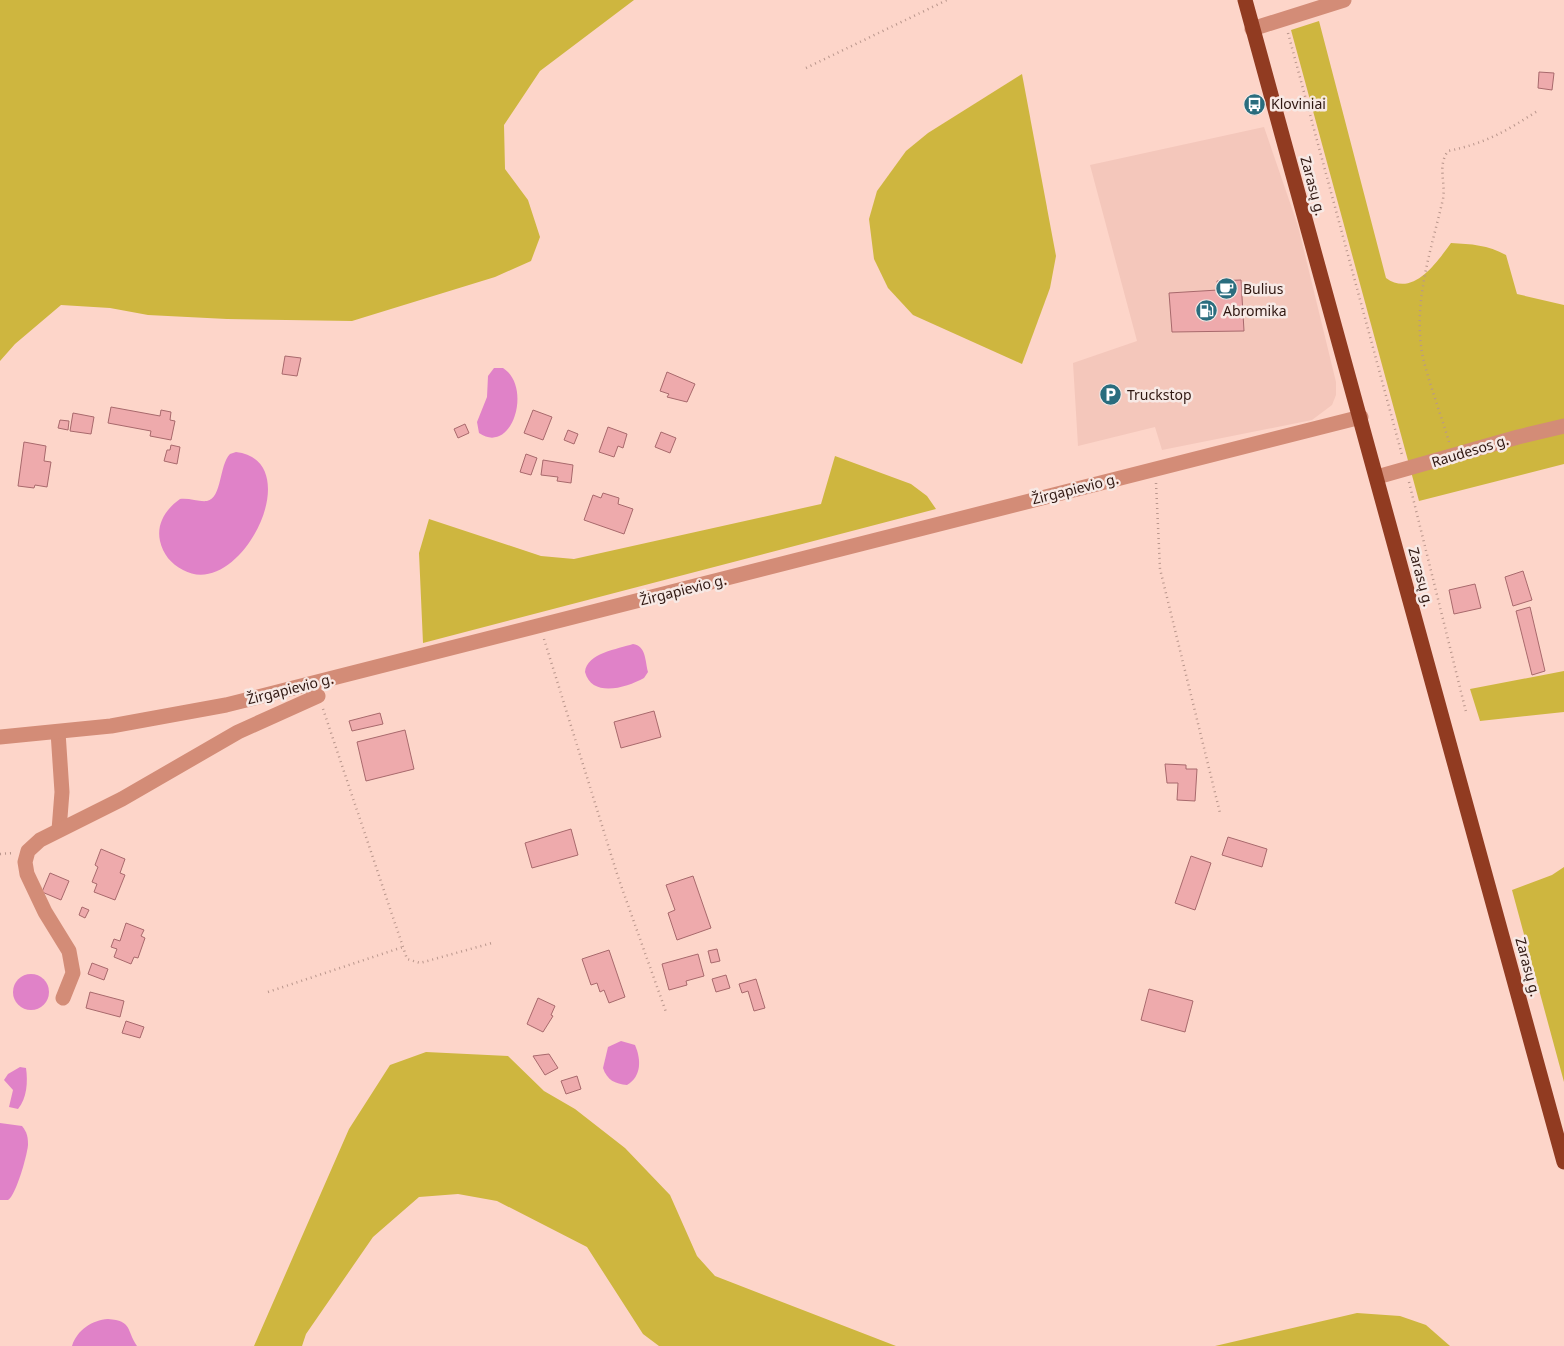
<svg xmlns="http://www.w3.org/2000/svg" width="1564" height="1346" viewBox="0 0 1564 1346" font-family="'Noto Sans',sans-serif">
<rect width="100%" height="100%" fill="#fdd5c9"/>
<path fill="#f4c7bb" d="M1264 127 1298 226 1336 382V395L1332 405 1312 420 1162 450 1155 427 1078 446 1073 363 1137 341 1090 165Z"/>
<g fill="#ceb63f">
<path d="M0 0H634L540 71 504 125 505 169 528 200 540 237 531 261 495 277 352 321 227 319 148 315 110 308 61 305 15 344 0 361Z"/>
<path d="M1319 21 1386 278C1413 298 1437 262 1451 243 1471 244 1488 245 1506 255L1517 294 1564 305V464L1419 501 1291 30Z"/>
<path d="M1022 74 1056 256 1050 288 1022 364 913 315 888 288 874 259 869 219 877 191 906 151 928 133Z"/>
<path d="M835 456 911 484 927 496 936 509 423 643 419 553 429 519 541 556 574 559 821 504Z"/>
<path d="M1564 671V712L1480 721 1470 689Z"/>
<path d="M1564 867V1082L1512 890 1552 875Z"/>
<path d="M426 1052 508 1056 544 1091 575 1109 625 1148 670 1195 697 1256 715 1276 896 1346H659L643 1334 587 1247 497 1201 458 1194 419 1197 373 1237 306 1334 302 1346H254L349 1129 390 1065Z"/>
<path d="M1357 1313 1400 1316 1426 1325 1450 1346H1215Z"/>
</g>
<g fill="#e082c8">
<path d="M494 368H503C533 387 512 456 479 433L477 422 487 397 488 376Z"/>
<path d="M236 452C310 461 240 602 183 570 171 564 163 554 160 541 156 523 167 508 180 499 190 498 199 502 207 501 222 498 219 465 230 454Z"/>
<path d="M633 644C646 646 645 660 648 672L644 678C626 688 592 698 585 672 587 653 618 649 633 644Z"/>
<circle cx="31" cy="992" r="18"/>
<path d="M621 1041 635 1045C641 1059 642 1076 627 1085 615 1084 607 1080 603 1068L608 1047Z"/>
<path d="M20 1067 26 1068C28 1082 27 1098 18 1109L9 1107 13 1090 4 1080 8 1074Z"/>
<path d="M0 1123 22 1126C27 1132 28 1137 28 1145 27 1156 16 1195 8 1200H0Z"/>
<path d="M108 1319C133 1321 126 1330 137 1346H72C77 1330 92 1320 108 1319Z"/>
</g>
<g fill="#eeaaac" stroke="#a8696c">
<path d="M1539 72 1554 73 1552 90 1538 88Z"/>
<path d="M1241 280 1244 331 1172 332 1169 293 1218 290 1217 281Z"/>
<path d="M285 356 301 358 297 376 282 374Z"/>
<path d="M667 372 695 384 687 402 667 397 669 394 660 391Z"/>
<path d="M111 407 160 416 161 410 171 412 170 420 175 421 171 440 150 436 151 431 108 423Z"/>
<path d="M533 410 552 417 543 440 524 433Z"/>
<path d="M73 413 94 417 91 434 70 431Z"/>
<path d="M60 420 69 421 68 430 58 428Z"/>
<path d="M465 424 469 433 458 438 454 429Z"/>
<path d="M608 427 627 434 623 448 618 446 614 457 599 452Z"/>
<path d="M568 430 578 434 574 444 564 440Z"/>
<path d="M661 432 676 438 670 453 655 447Z"/>
<path d="M24 442 46 446 44 461 51 462 47 487 35 485 34 488 18 486Z"/>
<path d="M171 445 180 447 177 464 164 461 167 450H170Z"/>
<path d="M526 454 537 458 531 475 520 472Z"/>
<path d="M543 460 573 465 571 483 557 481 558 477 541 475Z"/>
<path d="M603 493 619 498 618 504 633 509 624 534 584 520 593 495 601 498Z"/>
<path d="M1523 571 1532 600 1513 606 1505 577Z"/>
<path d="M1475 584 1481 608 1454 614 1449 590Z"/>
<path d="M1530 607 1545 671 1532 675 1516 611Z"/>
<path d="M654 711 661 737 621 748 614 722Z"/>
<path d="M380 713 383 724 352 731 349 721Z"/>
<path d="M405 730 414 769 366 781 357 742Z"/>
<path d="M1165 764 1186 765V769H1197L1195 801 1177 800 1178 783H1167Z"/>
<path d="M571 829 578 855 532 868 525 843Z"/>
<path d="M1228 837 1267 849 1262 867 1222 855Z"/>
<path d="M101 849 125 859 120 873 125 875 115 900 94 892 97 884 92 882 98 867 95 865Z"/>
<path d="M1191 856 1211 863 1195 910 1175 903Z"/>
<path d="M50 873 69 881 61 900 42 892Z"/>
<path d="M693 876 711 928 677 940 668 913 675 910 666 885Z"/>
<path d="M82 907 89 910 85 918 79 915Z"/>
<path d="M126 923 144 930 141 936 145 938 138 958 134 957 131 964 114 957 117 949 111 947 114 939 120 941Z"/>
<path d="M717 949 720 961 711 963 708 951Z"/>
<path d="M609 950 625 997 609 1003 604 990 600 992 597 983 591 985 582 959Z"/>
<path d="M698 954 704 976 686 981 687 985 669 990 662 964Z"/>
<path d="M92 963 108 969 104 980 88 974Z"/>
<path d="M726 975 730 988 716 992 712 979Z"/>
<path d="M756 979 765 1008 754 1011 748 991 742 993 739 984Z"/>
<path d="M1149 989 1193 1001 1185 1032 1141 1020Z"/>
<path d="M90 992 124 1001 120 1017 86 1008Z"/>
<path d="M538 998 555 1006 551 1015 553 1016 543 1032 527 1024Z"/>
<path d="M126 1021 144 1027 140 1038 122 1033Z"/>
<path d="M549 1054 558 1068 545 1075 533 1056Z"/>
<path d="M577 1076 581 1089 566 1094 561 1081Z"/>
</g>
<g fill="none" stroke-linecap="round" stroke-linejoin="round">
<g stroke="#b9968c" stroke-width="2.5" stroke-dasharray="1 4" stroke-linecap="butt">
<path d="M1288 33 1402 455"/>
<path d="M806 68 947 0"/>
<path d="M1449 442C1441 415 1430 386 1423 358 1412 304 1431 251 1443 199 1446 183 1437 166 1448 151 1487 143 1506 131 1539 110"/>
<path d="M1409 482 1466 712"/>
<path d="M1156 483 1160 569 1220 813"/>
<path d="M544 639 618 877 666 1012"/>
<path d="M323 709 407 959 420 963 492 943"/>
<path d="M0 854 13 853"/>
<path d="M268 992 403 947"/>
</g>
<g stroke="#d38c77" stroke-width="15">
<path d="M1252 29 1344 0"/>
<path d="M1377 477 1518 437 1564 426"/>
<path d="M58 732 62 792 59 830"/>
<path d="M0 737 111 726 226 705 1361 417"/>
<path d="M63 998 73 973 69 951 45 912 27 874 25 862 28 851 40 840 122 799 238 732 318 696"/>
</g>
<path stroke="#913b21" stroke-width="15" d="M1245 0 1564 1162"/>
</g>
<defs>
<symbol id="bus-disc" viewBox="-11 -11 22 22"><circle r="9.5" fill="#2a6d7e" stroke="#f7e9e5"/><path d="M-5-6H5V4H4V6H2V4H-2V6H-4V4H-5ZM-3.5-4V0h7V-4ZM-3.5 1.2v1.5H-2V1.2ZM2 1.2v1.5H3.5V1.2Z" fill="#fff"/></symbol>
<symbol id="cafe-disc" viewBox="-11 -11 22 22"><circle r="9.5" fill="#2a6d7e" stroke="#f7e9e5"/><path d="M-5.5-4.5H6V0H3Q3 3.5 0 3.5H-2.5Q-5.5 3.5-5.5 0ZM3-3.2v2h1.7v-2ZM-6 4.5H4V6H-6Z" fill="#fff"/></symbol>
<symbol id="fuel-disc" viewBox="-11 -11 22 22"><circle r="9.5" fill="#2a6d7e" stroke="#f7e9e5"/><path d="M-5.5-6h7V0h2V4h1.3V-2.5L3-4.5l.8-.8L6-3V5H2.5V1h-1V6h-7ZM-4.2-4.7v3.2H.2V-4.7Z" fill="#fff"/></symbol>
<symbol id="parking-disc" viewBox="-11 -11 22 22"><circle r="9.5" fill="#2a6d7e" stroke="#f7e9e5"/><path d="M-3.5-5.5H1a3.5 3.5 0 0 1 0 7H-1V5.5H-3.5ZM-1-3.4V-.6H.8a1.4 1.4 0 0 0 0-2.8Z" fill="#fff"/></symbol>
</defs>
<g fill-rule="evenodd">
<use href="#bus-disc" x="1242" y="92" width="25" height="25"/>
<use href="#cafe-disc" x="1214" y="276" width="25" height="25"/>
<use href="#fuel-disc" x="1194" y="298" width="25" height="25"/>
<use href="#parking-disc" x="1098" y="382" width="25" height="25"/>
</g>
<g text-anchor="middle" stroke-width="5" stroke-linejoin="round" paint-order="stroke">
<g font-size="14" fill="#2f1711" stroke="#f7e9e5" text-anchor="start">
<text x="1271" y="109">Kloviniai</text>
<text x="1243" y="294">Bulius</text>
<text x="1223" y="316">Abromika</text>
<text x="1127" y="400">Truckstop</text>
</g>
<g font-size="14" fill="#2f1711" stroke="#f7e9e5">
<text transform="translate(1313 186) rotate(75)" y="5">Zarasų g.</text>
<text transform="translate(1470 451) rotate(-17)" y="5">Raudesos g.</text>
<text transform="translate(1075 489) rotate(-14)" y="5">Žirgapievio g.</text>
<text transform="translate(1421 577) rotate(75)" y="5">Zarasų g.</text>
<text transform="translate(683 590) rotate(-14)" y="5">Žirgapievio g.</text>
<text transform="translate(290 689) rotate(-14)" y="5">Žirgapievio g.</text>
<text transform="translate(1528 967) rotate(75)" y="5">Zarasų g.</text>
</g>
</g>
</svg>
